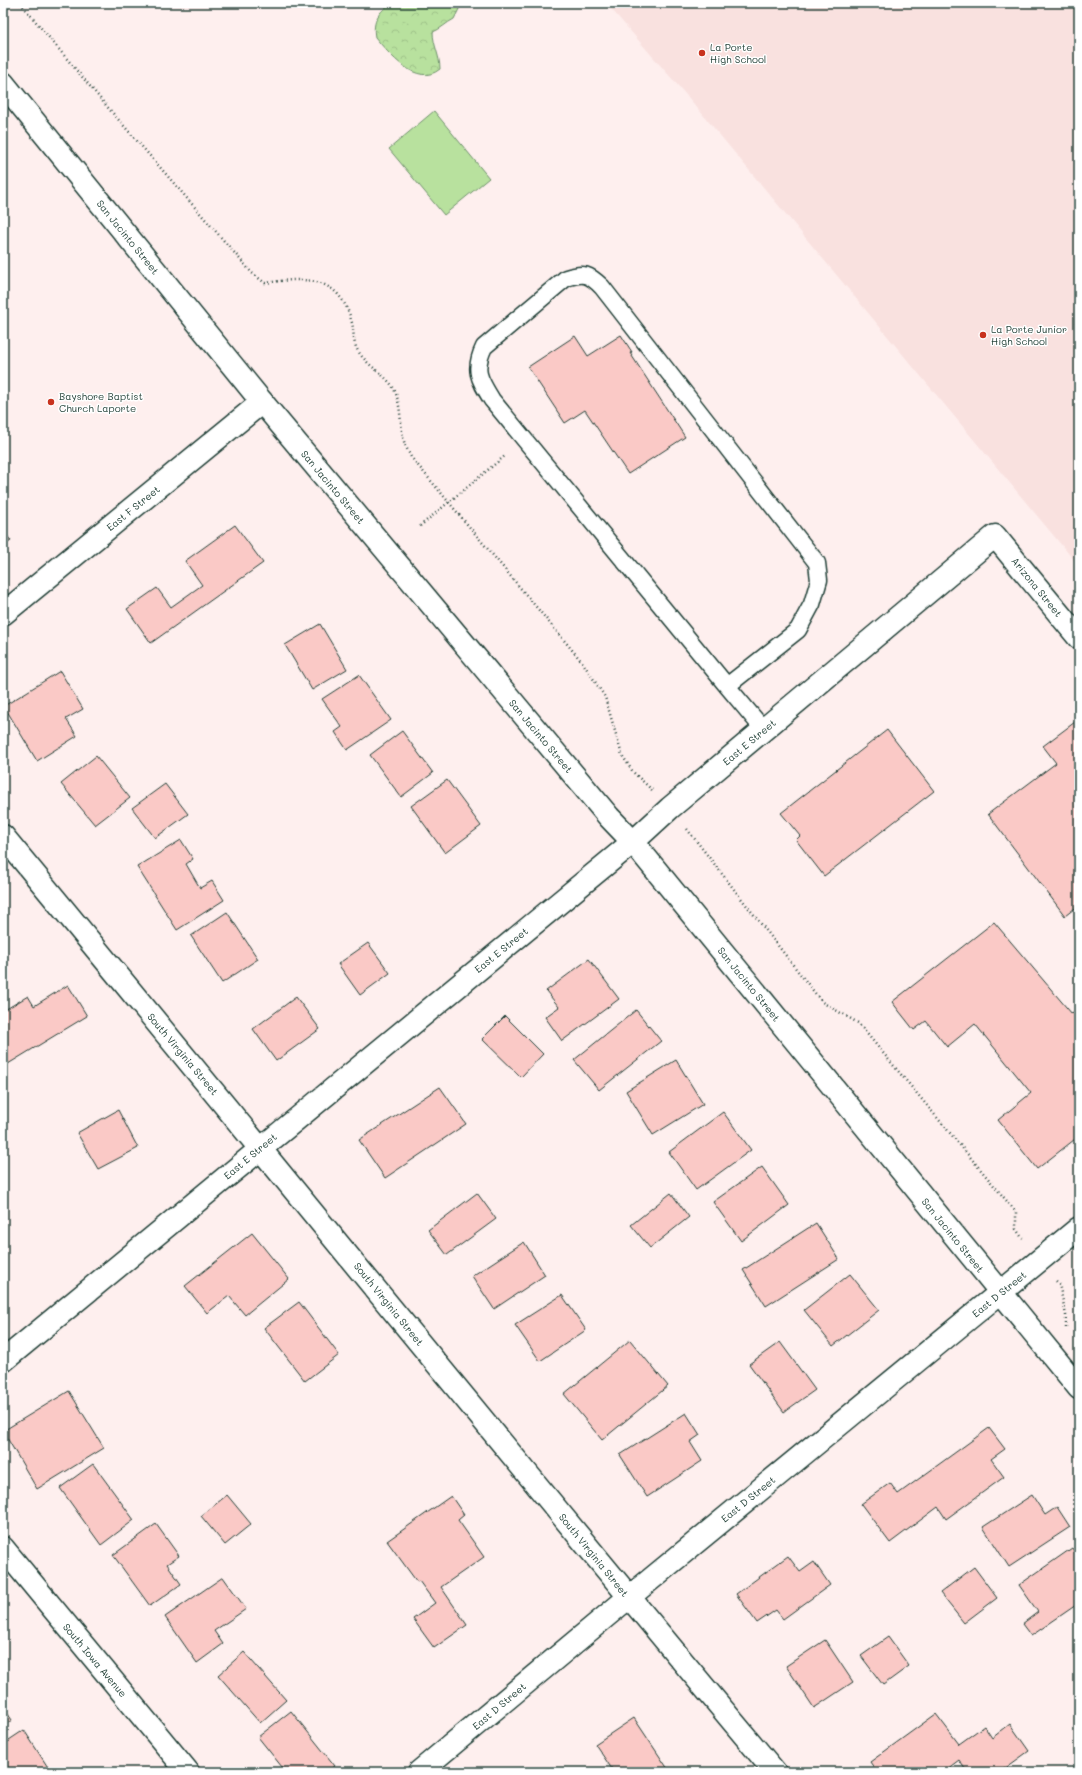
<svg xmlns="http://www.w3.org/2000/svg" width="1082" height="1775" viewBox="0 0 1082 1775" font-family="Mali,sans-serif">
<defs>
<pattern id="park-crowns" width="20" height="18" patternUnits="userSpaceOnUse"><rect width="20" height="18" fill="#b8e19e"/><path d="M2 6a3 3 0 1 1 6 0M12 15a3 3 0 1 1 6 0" fill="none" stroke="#9ec289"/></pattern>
</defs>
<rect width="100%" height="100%" fill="#feefee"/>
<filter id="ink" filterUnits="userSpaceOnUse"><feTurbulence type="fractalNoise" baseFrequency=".025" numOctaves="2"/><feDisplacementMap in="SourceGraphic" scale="8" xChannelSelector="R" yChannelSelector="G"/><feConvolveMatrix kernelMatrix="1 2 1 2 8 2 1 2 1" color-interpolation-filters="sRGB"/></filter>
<g filter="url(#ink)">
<path fill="#f9e1df" d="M606 3H1079V566L694 104Z"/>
<path fill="url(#park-crowns)" stroke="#6c8f69" d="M392 3H459V9L454 19C446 23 441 29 433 32 433 45 440 56 440 69 417 88 389 54 375 37 372 21 379 11 392 3Z"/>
<path fill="#b8e19e" stroke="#6c8f69" d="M434 111 489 178 444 215 389 149Z"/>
<g fill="#fac9c6" stroke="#1f3d34">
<path d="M621 335 632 352 630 353 685 437 628 474 585 410 565 423 528 367 575 336 588 356Z"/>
<path d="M235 525 263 563 151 643 127 609 157 588 171 607 202 585 185 561Z"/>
<path d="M3 530 11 541 3 546Z"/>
<path d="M320 624 347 669 312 690 285 645Z"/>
<path d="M60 671 83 709 66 719 77 736 37 761 4 706Z"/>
<path d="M359 675 391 720 347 750 335 732 342 727 322 699Z"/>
<path d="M1079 719V905L1065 916 988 814 1056 763 1043 746Z"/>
<path d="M887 730 934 791 824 876 796 840 800 836 781 813Z"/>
<path d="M402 731 433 773 401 797 370 755Z"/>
<path d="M96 756 130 798 95 825 61 784Z"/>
<path d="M447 780 481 826 445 853 411 806Z"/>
<path d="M165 784 188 814 155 838 132 808Z"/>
<path d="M181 840 193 859 186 864 200 888 212 881 224 900 177 930 137 867Z"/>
<path d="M227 912 258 959 222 983 191 936Z"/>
<path d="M994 922 1072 1014 1079 1008V1136L1037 1169 998 1120 1031 1093 975 1024 947 1047 926 1021 914 1030 892 1002Z"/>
<path d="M368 943 390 973 360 995 338 964Z"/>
<path d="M589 959 619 999 562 1041 545 1017 559 1007 546 991Z"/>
<path d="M68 985 87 1016 3 1067V1011L28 996 34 1006Z"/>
<path d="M296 997 320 1029 276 1061 253 1029Z"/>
<path d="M636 1010 661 1041 599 1090 574 1060Z"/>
<path d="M505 1016 543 1054 521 1077 482 1039Z"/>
<path d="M676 1060 703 1104 653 1135 626 1091Z"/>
<path d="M440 1087 466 1124 385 1178 359 1140Z"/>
<path d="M118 1110 138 1148 98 1169 77 1133Z"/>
<path d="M723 1112 751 1150 696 1190 669 1152Z"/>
<path d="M762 1167 789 1205 741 1241 713 1202Z"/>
<path d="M477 1193 496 1219 447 1255 428 1230Z"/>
<path d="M671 1193 689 1217 650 1248 631 1225Z"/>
<path d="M816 1223 839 1259 766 1306 743 1270Z"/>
<path d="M252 1233 289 1279 245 1315 229 1296 207 1313 185 1286Z"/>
<path d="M524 1242 545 1275 494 1309 472 1276Z"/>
<path d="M850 1274 879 1310 833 1346 804 1310Z"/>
<path d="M562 1295 586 1330 540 1361 515 1325Z"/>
<path d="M299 1302 339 1355 305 1381 264 1328Z"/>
<path d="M630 1340 668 1386 602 1440 564 1394Z"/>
<path d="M780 1342 815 1390 784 1412 749 1364Z"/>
<path d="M69 1391 104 1448 37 1489 3 1431Z"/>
<path d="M686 1413 700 1435 690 1442 702 1461 647 1497 620 1455Z"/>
<path d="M989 1428 1005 1449 991 1459 1004 1477 946 1519 938 1507 890 1543 861 1504 890 1483 898 1494Z"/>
<path d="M93 1464 134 1520 101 1545 60 1488Z"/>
<path d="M227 1495 251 1524 225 1545 201 1516Z"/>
<path d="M1032 1495 1045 1515 1057 1507 1070 1527 1009 1567 983 1527Z"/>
<path d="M451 1496 464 1515 458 1520 484 1557 441 1587 467 1625 434 1648 413 1619 435 1603 419 1581 417 1582 387 1541Z"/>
<path d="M156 1524 179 1556 167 1564 181 1584 150 1606 113 1555Z"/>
<path d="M1072 1548 1079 1558V1603L1031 1636 1022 1624 1038 1612 1019 1585Z"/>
<path d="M788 1556 800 1572 814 1562 830 1585 783 1619 776 1610 757 1623 736 1594Z"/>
<path d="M974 1567 997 1598 964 1623 940 1593Z"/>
<path d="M223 1577 246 1609 214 1631 223 1644 197 1663 165 1617Z"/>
<path d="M888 1637 909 1666 883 1685 861 1656Z"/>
<path d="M825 1640 853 1682 814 1708 786 1666Z"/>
<path d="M244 1652 286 1700 260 1723 218 1675Z"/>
<path d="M3 1707 12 1720 3 1726Z"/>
<path d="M291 1711 335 1766 327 1772H286L258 1737Z"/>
<path d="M936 1714 959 1744 984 1726 992 1738 1010 1724 1029 1751 1000 1772H967L959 1760 943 1772H877L870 1762Z"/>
<path d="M634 1718 670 1772H614L595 1744Z"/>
<path d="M24 1730 51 1772H3V1744Z"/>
</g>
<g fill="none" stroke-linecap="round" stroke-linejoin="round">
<defs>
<path id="lane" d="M727 686 798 630 812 604 819 580 817 563 602 287C589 274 584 272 566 278L484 347C473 370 479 379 492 400L727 686 764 730"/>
<g id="street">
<path d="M3 83 262 402 609 817 633 842 1079 1388"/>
<path d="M3 614 262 402"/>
<path d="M3 836C261 1148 515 1462 775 1772"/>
<path d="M3 1361 633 842 670 808 995 536 1079 638"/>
<path d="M3 1548 188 1772"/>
<path d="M419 1772 628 1598 1079 1228"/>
</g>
</defs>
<use href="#lane" stroke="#1f3d34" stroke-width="19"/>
<use href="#street" stroke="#1f3d34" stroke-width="25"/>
<g stroke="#1f3d34" stroke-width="2.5" stroke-dasharray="1 3" stroke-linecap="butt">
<path d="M16 3 21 4 104 103 252 273 265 283C305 277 340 275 352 323 354 331 353 342 357 349 366 366 387 375 394 389 401 404 400 422 403 437 404 444 408 451 411 457L583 663 605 697 622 755 633 772 652 790"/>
<path d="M420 526 506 455"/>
<path d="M687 829 822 1002 858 1023 1016 1212V1229L1023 1239"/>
<path d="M1056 1281 1059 1284 1066 1315V1330"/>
</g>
<use href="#lane" stroke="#fff" stroke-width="16"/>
<use href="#street" stroke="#fff" stroke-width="22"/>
</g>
</g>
<g fill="#c8321e" stroke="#fff" stroke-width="1.5">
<circle cx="702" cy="53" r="4"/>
<circle cx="983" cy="335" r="4"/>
<circle cx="51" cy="402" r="4"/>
</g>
<g text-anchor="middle" stroke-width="3" stroke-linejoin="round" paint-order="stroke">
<g font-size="10" fill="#1f3d34" stroke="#fff" text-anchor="start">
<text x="710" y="51">La Porte<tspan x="710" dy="12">High School</tspan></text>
<text x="991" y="333">La Porte Junior<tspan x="991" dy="12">High School</tspan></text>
<text x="59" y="400">Bayshore Baptist<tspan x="59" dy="12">Church Laporte</tspan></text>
</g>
<g font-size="10" fill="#1f3d34" stroke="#fff">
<text transform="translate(128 237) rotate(51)" y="4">San Jacinto Street</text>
<text transform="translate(333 487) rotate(50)" y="4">San Jacinto Street</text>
<text transform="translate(133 508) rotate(-39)" y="4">East F Street</text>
<text transform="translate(1037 587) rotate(51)" y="4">Arizona Street</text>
<text transform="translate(541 736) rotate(50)" y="4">San Jacinto Street</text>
<text transform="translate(749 742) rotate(-40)" y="4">East E Street</text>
<text transform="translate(501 950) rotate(-39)" y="4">East E Street</text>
<text transform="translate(749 984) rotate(51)" y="4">San Jacinto Street</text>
<text transform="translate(183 1054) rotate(50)" y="4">South Virginia Street</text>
<text transform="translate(250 1156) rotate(-40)" y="4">East E Street</text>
<text transform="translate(953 1235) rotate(51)" y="4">San Jacinto Street</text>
<text transform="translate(999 1294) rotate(-39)" y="4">East D Street</text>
<text transform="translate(389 1304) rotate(51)" y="4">South Virginia Street</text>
<text transform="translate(748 1499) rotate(-39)" y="4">East D Street</text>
<text transform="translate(594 1555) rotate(51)" y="4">South Virginia Street</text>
<text transform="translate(95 1660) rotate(50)" y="4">South Iowa Avenue</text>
<text transform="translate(499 1706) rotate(-40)" y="4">East D Street</text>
</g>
</g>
<rect width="1082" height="1775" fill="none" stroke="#fff" stroke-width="16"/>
<rect x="8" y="8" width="1066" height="1759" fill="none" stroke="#1f3d34" stroke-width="1.5" filter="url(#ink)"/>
</svg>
